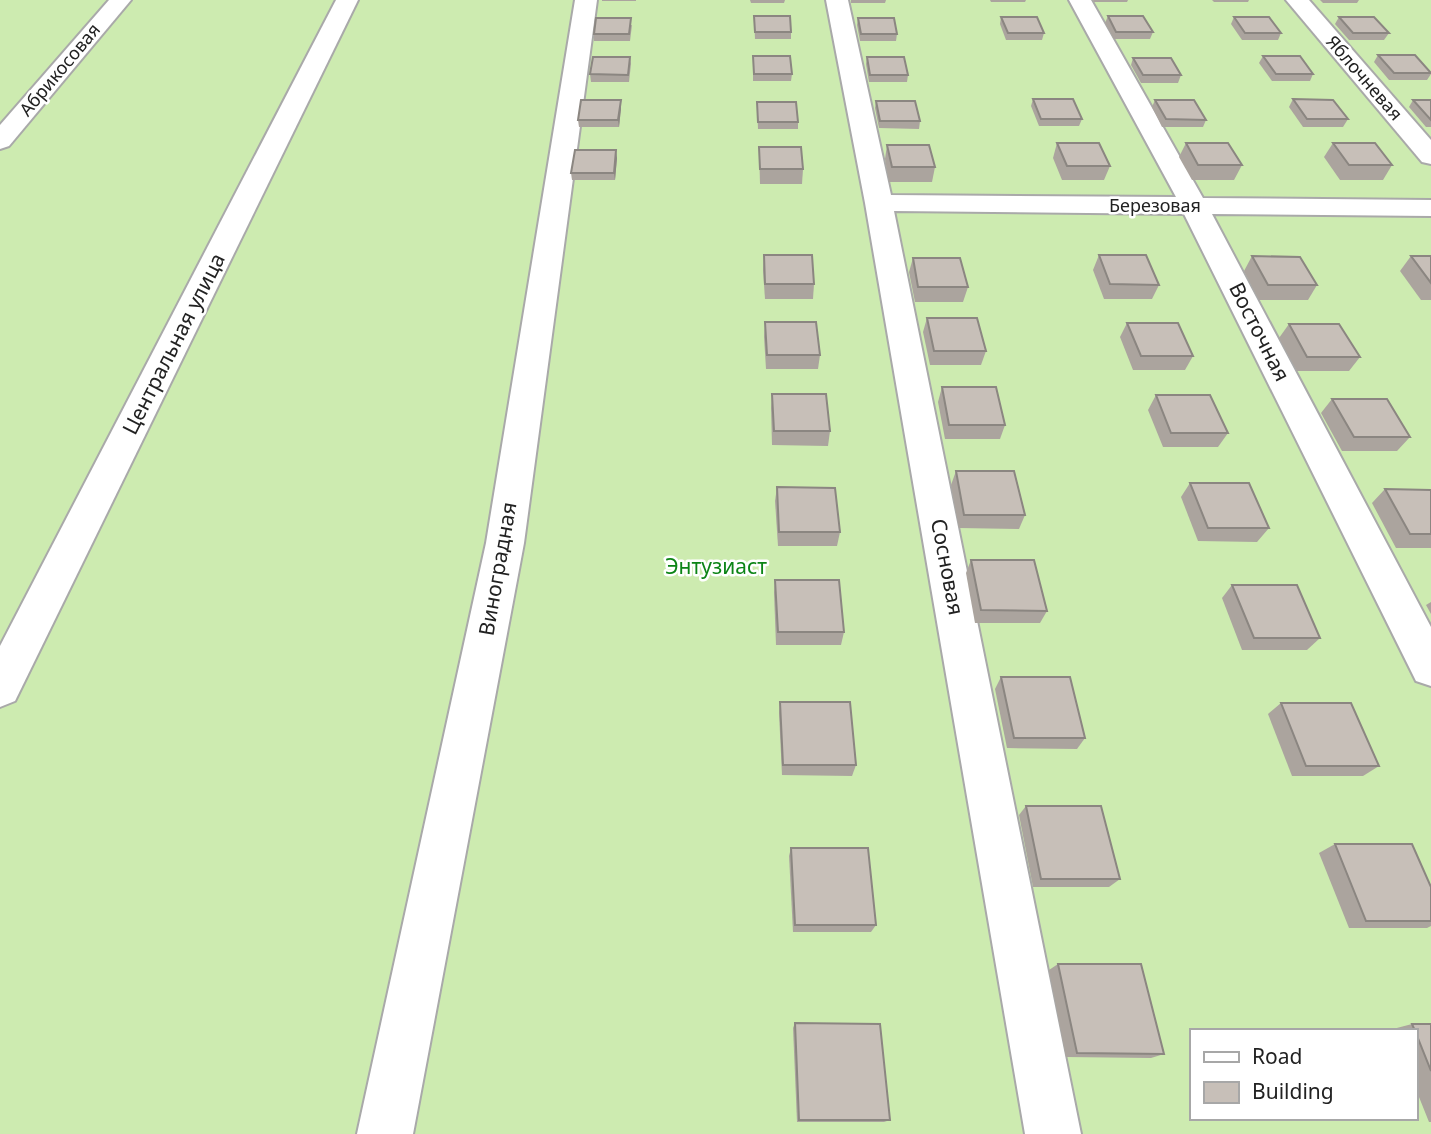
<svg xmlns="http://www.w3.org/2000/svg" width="1431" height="1134" viewBox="0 0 1431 1134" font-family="'Noto Sans',sans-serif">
<rect width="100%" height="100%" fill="#f2efe9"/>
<path fill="#cdebb0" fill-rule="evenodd" d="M0 0H1431V1134H0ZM1191 1031H1415V1118H1191Z"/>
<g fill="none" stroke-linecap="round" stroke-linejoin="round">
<defs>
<g id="street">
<path d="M109 0H131L9 146 0 149V125Z"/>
<path d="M336 0H358L15 701 0 707V646Z"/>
<path d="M575 0H597L524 543 413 1134H357L486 543Z"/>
<path d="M826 0H848L891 195 1176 197 1069 0H1091L1203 198 1431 200V216L1212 214 1431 627V686L1416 681 1184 214 894 211 1081 1134H1025L865 203Z"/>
<path d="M1286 0H1309L1431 140V164L1422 162Z"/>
</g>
</defs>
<use href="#street" stroke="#a9a9a9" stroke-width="4"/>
<use href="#street" fill="#fff" fill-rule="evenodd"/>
</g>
<g fill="#aba49e">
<rect x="602" y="0" width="34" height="1"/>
<path d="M750 0H785L784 3H751Z"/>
<path d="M851 0H886L885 3H851Z"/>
<path d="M990 0H1026L1025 2H991Z"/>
<path d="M1093 0H1128L1127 2H1094Z"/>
<path d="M1212 0H1249L1248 2H1214Z"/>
<path d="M1320 0H1359L1357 3H1323Z"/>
<path d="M754 16 791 32V39H755Z"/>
<path d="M1108 16 1153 32 1150 39H1114L1105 23Z"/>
<path d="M1001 17 1044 33 1042 40H1006L1000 24Z"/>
<path d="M1234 17 1281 33 1278 40H1242L1231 24Z"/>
<path d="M1339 17 1389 33 1384 40H1349L1335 24Z"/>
<path d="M858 18 897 34 896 41H860L857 25Z"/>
<path d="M632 25 630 41H594V34Z"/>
<path d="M1378 55 1431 72V74L1427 80H1389L1374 62Z"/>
<path d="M753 56 792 74 791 81H753Z"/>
<path d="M1263 56 1313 74 1310 81H1272L1259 63Z"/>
<path d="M630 57 631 64 629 82H591L590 74Z"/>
<path d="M867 57 908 75 907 82H869L866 64Z"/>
<path d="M1133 58 1181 75 1178 83H1141L1131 65Z"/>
<path d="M1033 99 1082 119 1079 126H1039L1031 106Z"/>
<path d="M1293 99 1348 119 1343 127H1303L1289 107Z"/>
<path d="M1155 100 1206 120 1203 127H1162L1152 107Z"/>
<path d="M1413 100H1431V127H1426L1409 107Z"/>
<path d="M876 101 920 121 919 129 879 128 875 108Z"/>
<path d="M757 102 798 122V129H758Z"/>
<path d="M621 108 619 127H579L578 120Z"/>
<path d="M1057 143 1110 166 1104 180H1062L1053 158Z"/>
<path d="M1186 143 1242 165 1234 180H1192L1179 157Z"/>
<path d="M1333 143 1392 165 1383 180H1340L1324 157Z"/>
<path d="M887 145 935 167 932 182H889L885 159Z"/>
<path d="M759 147 803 169 802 184H760Z"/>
<path d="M617 158 615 180H572L571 173Z"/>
<path d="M764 255 814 284 813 299H765L763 270Z"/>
<path d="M1099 255 1159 285 1152 299H1104L1093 270Z"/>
<path d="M1252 256 1317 285 1308 300H1259L1244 271Z"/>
<path d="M1411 256H1431V300H1421L1400 271Z"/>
<path d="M913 258 968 287 963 302H915L909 272Z"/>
<path d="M927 318 986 351 981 365H930L923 332Z"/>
<path d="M765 322 820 355 818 369H766L764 337Z"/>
<path d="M1127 323 1193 356 1185 370H1133L1120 337Z"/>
<path d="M1289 324 1360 357 1349 371H1297L1279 338Z"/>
<path d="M942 387 1005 425 1000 439H945L938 402Z"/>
<path d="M772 394 830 431 828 446 772 445 771 408Z"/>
<path d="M1156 395 1228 433 1218 447H1163L1148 410Z"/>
<path d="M1332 399 1410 437 1397 451H1342L1321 413Z"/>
<path d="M956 471 1025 515 1019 529 959 528 951 485Z"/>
<path d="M1190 483 1269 528 1257 542 1198 541 1181 497Z"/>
<path d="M777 487 840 532 837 546H778L775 501Z"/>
<path d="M1385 489 1431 490V548H1396L1372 503Z"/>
<path d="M971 560 1047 611 1040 623H975L966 573Z"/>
<path d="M775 580 844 632 841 645H776L774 593Z"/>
<path d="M1232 585 1320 638 1307 650H1242L1222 598Z"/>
<path d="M1431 602V614L1426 605Z"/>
<path d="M1001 677 1085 738 1077 749 1007 748 995 689Z"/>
<path d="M780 702 856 765 852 776 782 775 779 713Z"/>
<path d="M1281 703 1379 766 1363 776H1292L1268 714Z"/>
<path d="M1026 806 1120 879 1109 887H1033L1019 815Z"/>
<path d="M1335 844 1431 887V926L1427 928H1349L1319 853Z"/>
<path d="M791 848 876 925 871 932H793L789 856Z"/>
<path d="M1058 964 1164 1054 1151 1058 1066 1057 1049 970Z"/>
<path d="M795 1023 890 1120 884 1122H797L793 1028Z"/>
<path d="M1412 1024H1431V1122H1429L1415 1087V1031H1393V1029Z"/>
</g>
<g fill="#8b8681">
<path d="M621 100V108L619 127 618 120Z"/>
<path d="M616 150 617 158 615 180 614 173Z"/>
</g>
<g fill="#c7bfb8" stroke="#8b8681" stroke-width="2">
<path d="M754 16H790L791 32H755Z"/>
<path d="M1108 16H1143L1153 32H1116Z"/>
<path d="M1001 17H1037L1044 33H1008Z"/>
<path d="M1234 17H1269L1281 33H1245Z"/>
<path d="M1339 17H1374L1389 33H1353Z"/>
<path d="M596 18H631L629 34H594Z"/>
<path d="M858 18H894L897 34H861Z"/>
<path d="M1378 55H1415L1431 73H1394Z"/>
<path d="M753 56H790L792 74H754Z"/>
<path d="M1263 56H1300L1313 74H1276Z"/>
<path d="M593 57H630L628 75 590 74Z"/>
<path d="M867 57H904L908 75H870Z"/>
<path d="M1133 58H1171L1181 75H1143Z"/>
<path d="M1033 99H1073L1082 119H1041Z"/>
<path d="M1293 99 1333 100 1348 119H1307Z"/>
<path d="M581 100H621L618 120H578Z"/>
<path d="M1155 100H1194L1206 120 1166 119Z"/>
<path d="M1413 100H1431V120Z"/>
<path d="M876 101H915L920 121H880Z"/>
<path d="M757 102H796L798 122H758Z"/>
<path d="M1057 143H1099L1110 166H1067Z"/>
<path d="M1186 143H1228L1242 165H1198Z"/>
<path d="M1333 143H1375L1392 165H1349Z"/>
<path d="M887 145H929L935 167H892Z"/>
<path d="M759 147H801L803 169H760Z"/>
<path d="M575 150H616L614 173H571Z"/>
<path d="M764 255H812L814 284H765Z"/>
<path d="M1099 255H1146L1159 285 1110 284Z"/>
<path d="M1252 256 1300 257 1317 285H1268Z"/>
<path d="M1411 256H1431V283Z"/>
<path d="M913 258H960L968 287H918Z"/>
<path d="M927 318H977L986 351H934Z"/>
<path d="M765 322H816L820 355H767Z"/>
<path d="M1127 323H1178L1193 356H1141Z"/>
<path d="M1289 324H1339L1360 357H1307Z"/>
<path d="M942 387H996L1005 425H949Z"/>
<path d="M772 394H826L830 431H774Z"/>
<path d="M1156 395H1210L1228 433H1171Z"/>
<path d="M1332 399H1387L1410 437H1354Z"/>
<path d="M956 471H1014L1025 515H964Z"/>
<path d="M1190 483H1249L1269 528H1208Z"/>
<path d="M777 487 835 488 840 532H779Z"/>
<path d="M1385 489 1431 490V534H1410Z"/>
<path d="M971 560H1034L1047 611 981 610Z"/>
<path d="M775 580H839L844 632H778Z"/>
<path d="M1232 585H1297L1320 638H1254Z"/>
<path d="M1001 677H1070L1085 738H1014Z"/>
<path d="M780 702H850L856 765H783Z"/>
<path d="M1281 703H1351L1379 766H1306Z"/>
<path d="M1026 806H1101L1120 879H1041Z"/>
<path d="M1335 844H1412L1431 887V921H1366Z"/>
<path d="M791 848H868L876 925H795Z"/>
<path d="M1058 964H1141L1164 1054 1077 1053Z"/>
<path d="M795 1023 880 1024 890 1120H799Z"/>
<path d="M1412 1024H1431V1071L1415 1031Z"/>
</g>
<g text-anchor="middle" stroke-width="5" stroke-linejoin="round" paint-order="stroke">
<g font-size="18" fill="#222" stroke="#fff">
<text transform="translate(60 70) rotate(-50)" y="6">Абрикосовая</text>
<text transform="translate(1364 78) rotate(49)" y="6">Яблочневая</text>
<text x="1155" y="212">Березовая</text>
</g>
<g font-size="21" fill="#222" stroke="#fff">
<text transform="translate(1259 332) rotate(63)" y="7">Восточная</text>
<text transform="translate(174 344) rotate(-63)" y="7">Центральная улица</text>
<text transform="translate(947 567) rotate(79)" y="7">Сосновая</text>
<text transform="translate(498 569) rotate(-80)" y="7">Виноградная</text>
</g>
<g font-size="21" fill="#0c8416" stroke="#fff">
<text x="716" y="574">Энтузиаст</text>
</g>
</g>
<rect x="1190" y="1029" width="228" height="91" fill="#ffffff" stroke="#a7a7a7" stroke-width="2"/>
<rect x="1204" y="1052" width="35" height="10" fill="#ffffff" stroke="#a7a7a7" stroke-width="2"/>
<text x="1252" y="1064" font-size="21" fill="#222222">Road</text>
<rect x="1204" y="1082" width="35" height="21" fill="#c7bfb8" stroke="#a7a7a7" stroke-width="2"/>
<text x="1252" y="1099" font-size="21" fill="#222222">Building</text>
</svg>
